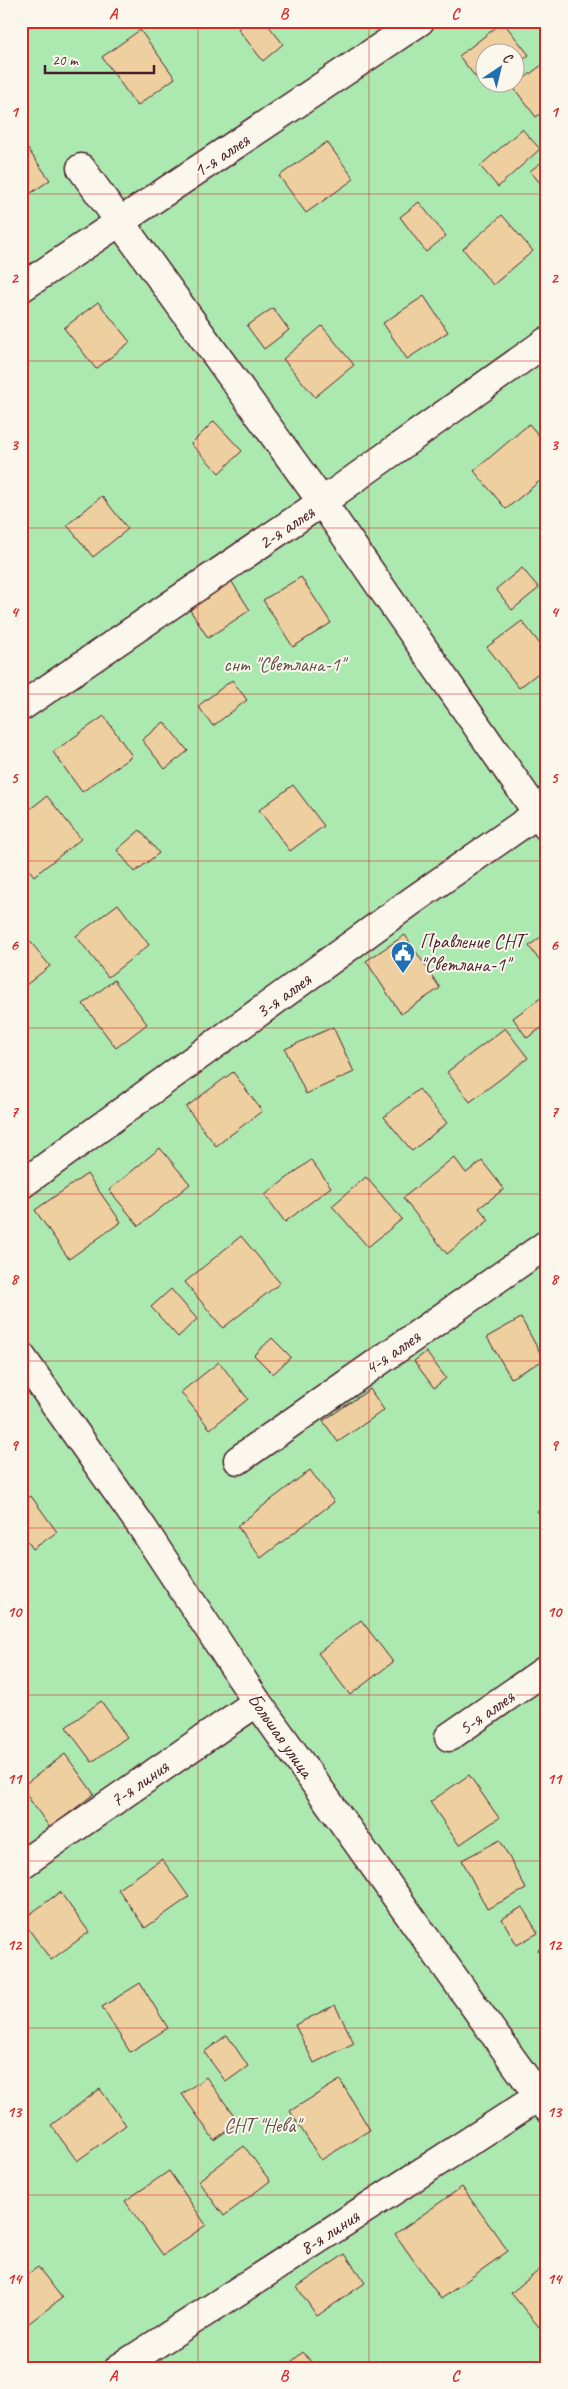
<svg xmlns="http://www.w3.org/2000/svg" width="568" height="2389" viewBox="0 0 568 2389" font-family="Caveat,sans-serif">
<rect width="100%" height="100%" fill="#f8efdd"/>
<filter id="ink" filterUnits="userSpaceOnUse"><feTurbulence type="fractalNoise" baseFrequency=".02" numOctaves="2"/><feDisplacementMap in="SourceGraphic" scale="10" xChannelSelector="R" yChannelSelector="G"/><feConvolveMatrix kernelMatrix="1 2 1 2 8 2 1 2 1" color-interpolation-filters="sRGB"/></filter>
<g filter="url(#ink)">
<path fill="#abe9b0" stroke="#7a846e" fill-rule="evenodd" d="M21 21H547V2368H21ZM486 52H516V82H486Z"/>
<g fill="#eecfa0" stroke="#4a1f2b">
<path d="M247 21H265L283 44 263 61 238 29Z"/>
<path d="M503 22 529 55 516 65V52H486V82H493L485 89 459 56Z"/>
<path d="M140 30 175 78 137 106 102 57Z"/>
<path d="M547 61V108L536 117 513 87Z"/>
<path d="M522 129 540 149 498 187 480 166Z"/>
<path d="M22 141 50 180 21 200V142Z"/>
<path d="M327 142 354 179 306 213 279 176Z"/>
<path d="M547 158V191L530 171Z"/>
<path d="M419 202 446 236 426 252 400 217Z"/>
<path d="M502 215 533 251 493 285 463 249Z"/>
<path d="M424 296 448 332 407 359 383 323Z"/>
<path d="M98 302 130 342 96 369 64 328Z"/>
<path d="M273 308 289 330 264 349 247 326Z"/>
<path d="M322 326 354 365 315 397 283 359Z"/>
<path d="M214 421 242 451 219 473 191 444Z"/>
<path d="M529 424 547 445V475L506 509 474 471Z"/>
<path d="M102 496 128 529 93 557 67 525Z"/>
<path d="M522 568 539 588 512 610 496 589Z"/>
<path d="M301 577 331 623 293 647 263 600Z"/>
<path d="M230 579 250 610 208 638 188 607Z"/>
<path d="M522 621 547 653V666L519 688 487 647Z"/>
<path d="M232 680 247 700 213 726 198 706Z"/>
<path d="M104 716 132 756 82 792 53 752Z"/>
<path d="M164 722 188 751 165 769 142 740Z"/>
<path d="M293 785 324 826 290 851 259 810Z"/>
<path d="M47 796 81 839 34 876 21 859V816Z"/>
<path d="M140 830 159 853 135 872 117 850Z"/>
<path d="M118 904 149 945 108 977 76 936Z"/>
<path d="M21 930 50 966 21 989Z"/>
<path d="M547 932V965L544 967 529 946Z"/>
<path d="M405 935 440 988 401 1014 366 961Z"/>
<path d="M114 980 147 1024 116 1048 83 1004Z"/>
<path d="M545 995 547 1024 527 1038 513 1018Z"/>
<path d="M333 1027 354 1072 306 1094 285 1049Z"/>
<path d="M505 1028 528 1058 470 1102 447 1072Z"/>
<path d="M233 1072 262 1111 216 1146 186 1107Z"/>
<path d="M419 1089 447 1123 412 1151 384 1117Z"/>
<path d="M160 1148 190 1184 139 1226 109 1190Z"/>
<path d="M454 1157 466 1173 482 1161 504 1189 479 1208 489 1220 447 1254 403 1198Z"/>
<path d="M311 1160 331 1187 285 1222 265 1195Z"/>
<path d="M87 1174 121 1222 69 1259 35 1210Z"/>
<path d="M366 1177 402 1219 368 1247 332 1206Z"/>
<path d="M241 1236 280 1283 223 1328 185 1282Z"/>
<path d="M171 1289 197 1319 178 1337 151 1307Z"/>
<path d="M521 1318 544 1360 511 1378 487 1337Z"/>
<path d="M272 1338 291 1357 273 1374 254 1355Z"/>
<path d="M426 1352 446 1378 434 1388 414 1361Z"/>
<path d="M219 1362 248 1399 210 1429 181 1392Z"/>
<path d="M370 1389 384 1410 338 1442 323 1421Z"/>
<path d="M310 1470 334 1502 261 1558 237 1526Z"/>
<path d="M31 1496 57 1532 33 1549 21 1532V1503Z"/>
<path d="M547 1503V1523L537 1511Z"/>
<path d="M361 1620 393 1662 350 1695 318 1653Z"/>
<path d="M101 1701 127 1737 92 1762 66 1727Z"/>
<path d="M65 1754 94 1794 50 1828 21 1787Z"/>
<path d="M469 1775 499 1818 459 1845 430 1802Z"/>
<path d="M500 1840 526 1889 487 1909 462 1860Z"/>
<path d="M162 1859 189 1897 145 1928 118 1889Z"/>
<path d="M60 1892 89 1932 51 1960 22 1920Z"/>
<path d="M522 1907 538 1933 517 1945 502 1919Z"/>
<path d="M547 1942V1961L538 1950Z"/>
<path d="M140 1983 168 2028 130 2052 102 2007Z"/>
<path d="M335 2005 354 2043 314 2063 295 2025Z"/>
<path d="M227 2035 248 2066 226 2082 204 2052Z"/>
<path d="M206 2077 239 2122 214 2140 182 2094Z"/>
<path d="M340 2080 370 2130 321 2160 290 2111Z"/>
<path d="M100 2089 126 2125 77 2161 51 2125Z"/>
<path d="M244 2146 270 2181 224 2216 198 2181Z"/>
<path d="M169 2171 206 2225 163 2255 125 2201Z"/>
<path d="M462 2187 508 2251 441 2299 395 2234Z"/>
<path d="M345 2254 365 2283 317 2316 297 2287Z"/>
<path d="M38 2267 62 2298 21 2329V2279Z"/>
<path d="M542 2268 547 2273V2320L539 2327 511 2293Z"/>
<path d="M303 2352 316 2368H284Z"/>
</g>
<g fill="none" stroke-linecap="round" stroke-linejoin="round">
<defs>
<g id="minor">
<path d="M81 168 322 502 547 827"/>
<path d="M21 288 420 21"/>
<path d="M21 707 322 502 547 341"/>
<path d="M21 1185 412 901 547 807"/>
<path d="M21 1356 142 1527 257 1702 547 2108"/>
<path d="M238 1460 547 1244"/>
<path d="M449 1737 547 1669"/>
<path d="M21 1865 257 1702"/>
<path d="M119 2368 538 2097"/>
</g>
</defs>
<use href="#minor" stroke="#4a1f2b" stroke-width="31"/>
<use href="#minor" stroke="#fbf7ec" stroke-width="28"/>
</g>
</g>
<path fill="none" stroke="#d62828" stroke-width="1" stroke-opacity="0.55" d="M198 21V2368M369 21V2368M21 194H547M21 361H547M21 528H547M21 694H547M21 861H547M21 1028H547M21 1194H547M21 1361H547M21 1528H547M21 1695H547M21 1861H547M21 2028H547M21 2195H547"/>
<defs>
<symbol id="civic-pin" viewBox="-11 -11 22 30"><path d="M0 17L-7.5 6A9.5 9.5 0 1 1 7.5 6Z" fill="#1f6fb2" stroke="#fbf7ec"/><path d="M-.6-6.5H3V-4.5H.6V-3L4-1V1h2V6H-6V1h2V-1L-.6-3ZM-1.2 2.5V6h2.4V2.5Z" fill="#fff"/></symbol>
</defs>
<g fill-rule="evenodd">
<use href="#civic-pin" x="389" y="939" width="28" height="38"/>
</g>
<g text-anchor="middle" stroke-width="4" stroke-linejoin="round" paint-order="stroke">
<g font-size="20" fill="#4a1f2b" stroke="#fbf7ec">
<text transform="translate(221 155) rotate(-34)" y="7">1-я аллея</text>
<text transform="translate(286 527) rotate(-34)" y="7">2-я аллея</text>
<text transform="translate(283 995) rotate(-36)" y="7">3-я аллея</text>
<text transform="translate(392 1352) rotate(-35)" y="7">4-я аллея</text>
<text transform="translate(486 1712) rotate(-35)" y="7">5-я аллея</text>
<text transform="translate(281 1735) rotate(55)" y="7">Большая улица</text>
<text transform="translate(139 1783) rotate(-35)" y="7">7-я линия</text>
<text transform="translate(329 2232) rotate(-33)" y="7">8-я линия</text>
</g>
<g font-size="20" fill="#62524c" stroke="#fbf7ec">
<text x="284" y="671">снт "Светлана-1"</text>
<text x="262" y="2132">СНТ "Нева"</text>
</g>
<g font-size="20" fill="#4a1f2b" stroke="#fbf7ec" text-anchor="start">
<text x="420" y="948">Правление СНТ<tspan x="420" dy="23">"Светлана-1"</tspan></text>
</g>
</g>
<rect width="568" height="2389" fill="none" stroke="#fbf7ec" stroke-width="55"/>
<g transform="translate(500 68) rotate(35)"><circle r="24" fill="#fbf7ec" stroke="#b4a19f"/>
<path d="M0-4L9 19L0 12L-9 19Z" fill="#1f6fb2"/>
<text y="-8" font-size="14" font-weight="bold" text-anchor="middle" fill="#4a1f2b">С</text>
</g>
<path d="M45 65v8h109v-8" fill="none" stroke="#4a1f2b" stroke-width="2.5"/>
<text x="52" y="65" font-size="15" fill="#4a1f2b" stroke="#fbf7ec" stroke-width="4" paint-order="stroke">20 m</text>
<rect x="28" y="28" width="512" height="2334" fill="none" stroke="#d62828" stroke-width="2"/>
<g font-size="16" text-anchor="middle" font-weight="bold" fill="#d62828">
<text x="113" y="19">A</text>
<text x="284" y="19">B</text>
<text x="455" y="19">C</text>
<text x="14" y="117">1</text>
<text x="554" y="117">1</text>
<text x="14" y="283">2</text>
<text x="554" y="283">2</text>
<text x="14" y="450">3</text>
<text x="554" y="450">3</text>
<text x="14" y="617">4</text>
<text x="554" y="617">4</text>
<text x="14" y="783">5</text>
<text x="554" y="783">5</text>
<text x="14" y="950">6</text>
<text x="554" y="950">6</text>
<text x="14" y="1117">7</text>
<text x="554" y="1117">7</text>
<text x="14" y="1284">8</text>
<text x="554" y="1284">8</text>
<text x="14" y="1450">9</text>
<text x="554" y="1450">9</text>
<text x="14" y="1617">10</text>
<text x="554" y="1617">10</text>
<text x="14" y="1784">11</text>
<text x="554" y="1784">11</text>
<text x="14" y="1950">12</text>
<text x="554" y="1950">12</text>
<text x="14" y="2117">13</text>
<text x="554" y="2117">13</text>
<text x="14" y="2284">14</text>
<text x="554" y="2284">14</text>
<text x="113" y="2381">A</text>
<text x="284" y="2381">B</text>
<text x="455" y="2381">C</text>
</g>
</svg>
